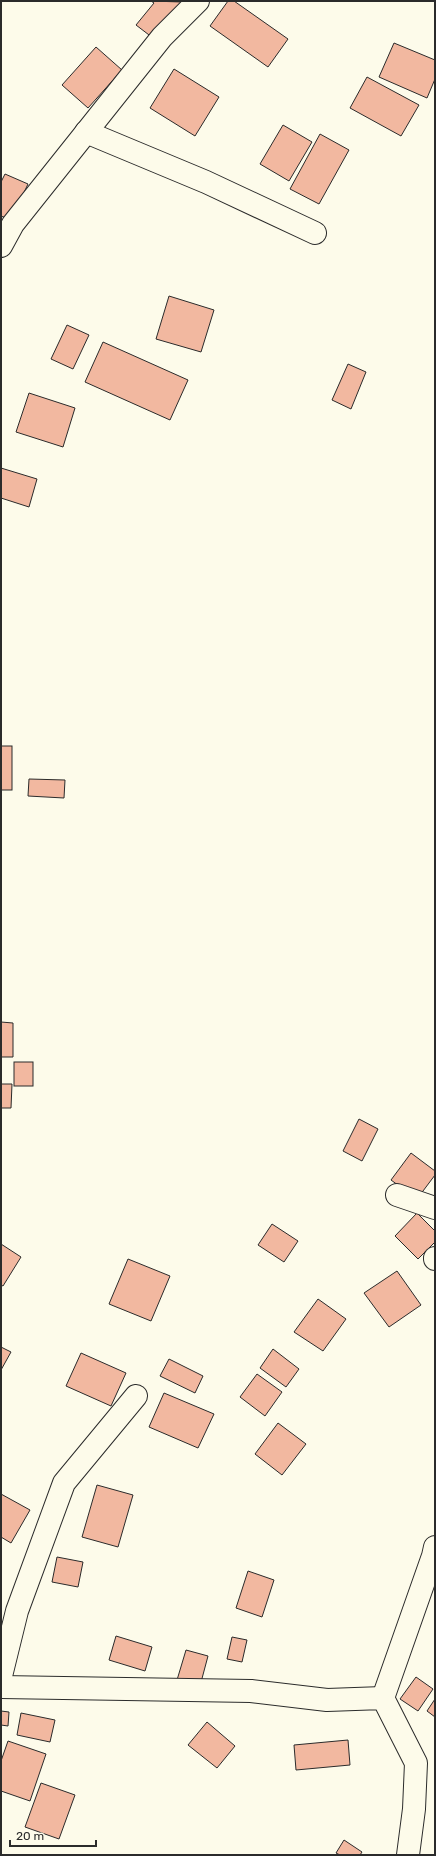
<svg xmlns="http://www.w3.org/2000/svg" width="436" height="1856" viewBox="0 0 436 1856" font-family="Rubik,sans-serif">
<rect width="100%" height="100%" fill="#fdfbea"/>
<g fill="#f2b8a0" stroke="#2b2b2b">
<path d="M151 1 182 2 153 38 136 25 154 3Z"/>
<path d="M228 1H234L288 39 268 67 210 26Z"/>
<path d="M394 43 435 60V79L427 98 379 77Z"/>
<path d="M96 47 122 70 88 108 62 85Z"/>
<path d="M174 69 219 97 195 136 150 108Z"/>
<path d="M367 77 419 105 401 136 350 108Z"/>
<path d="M283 125 312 142 289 181 260 164Z"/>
<path d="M320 134 349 150 319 204 290 189Z"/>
<path d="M5 174 28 184 11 220 1 216V182Z"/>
<path d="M169 296 214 310 201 352 156 339Z"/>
<path d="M67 325 89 335 73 369 51 359Z"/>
<path d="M103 342 188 380 170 420 85 382Z"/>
<path d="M348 364 366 372 351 409 332 400Z"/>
<path d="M29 393 75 408 63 447 16 432Z"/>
<path d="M1 468 37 479 29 507 1 498Z"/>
<rect x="1" y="746" width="11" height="44"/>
<path d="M29 779 65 780 64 798 28 796Z"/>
<path d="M1 1022 13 1023V1057H1Z"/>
<rect x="14" y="1062" width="19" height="24"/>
<path d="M1 1084H12L11 1108H1Z"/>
<path d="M359 1119 378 1129 362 1161 343 1151Z"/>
<path d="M411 1153 435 1171V1175L417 1199 391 1180Z"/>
<path d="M417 1213 435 1231V1242L418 1259 395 1236Z"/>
<path d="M272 1224 298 1241 284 1262 258 1245Z"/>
<path d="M1 1244 21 1257 3 1286 1 1285Z"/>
<path d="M128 1259 170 1276 151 1321 109 1304Z"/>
<path d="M397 1271 421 1305 389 1327 364 1293Z"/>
<path d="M318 1299 346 1319 323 1351 294 1332Z"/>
<path d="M1 1347 11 1352 1 1370Z"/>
<path d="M273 1349 299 1369 286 1387 260 1368Z"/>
<path d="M81 1353 126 1373 111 1406 66 1386Z"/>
<path d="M169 1359 203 1376 195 1393 160 1376Z"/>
<path d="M257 1374 282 1392 265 1416 240 1397Z"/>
<path d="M164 1393 214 1414 198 1448 149 1427Z"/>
<path d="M278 1423 306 1444 282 1475 255 1454Z"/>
<path d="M97 1485 133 1495 118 1547 82 1537Z"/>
<path d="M1 1494 30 1510 11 1543 1 1537Z"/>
<path d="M57 1557 83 1562 78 1587 52 1582Z"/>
<path d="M248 1571 274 1580 262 1617 236 1608Z"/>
<path d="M116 1636 152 1647 145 1671 109 1660Z"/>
<path d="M232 1637 247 1640 242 1662 227 1659Z"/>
<path d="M186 1650 208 1656 200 1686 177 1680Z"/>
<path d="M416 1677 433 1689 418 1711 400 1699Z"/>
<path d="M435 1699V1717L427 1711Z"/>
<path d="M1 1711 9 1712 8 1726 1 1725Z"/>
<path d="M21 1713 55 1720 50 1742 17 1735Z"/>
<path d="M207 1722 235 1746 217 1768 188 1745Z"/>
<path d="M348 1740 350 1765 296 1770 294 1745Z"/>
<path d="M8 1741 46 1754 30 1801 1 1791V1761Z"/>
<path d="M41 1783 75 1795 59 1839 25 1827Z"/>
<path d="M344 1840 362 1852 360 1855H340L336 1853Z"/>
</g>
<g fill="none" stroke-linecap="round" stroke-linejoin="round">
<defs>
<g id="minor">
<path d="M86 132 206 182 315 233"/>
<path d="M1 246 13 224 162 37 198 1"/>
<path d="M397 1195 435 1208"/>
<path d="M435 1258V1259"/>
<path d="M1 1676 17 1611 64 1483 136 1396"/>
<path d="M1 1687 251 1691 327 1700 383 1698 416 1763 414 1809 408 1855"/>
<path d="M383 1698 433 1556 435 1547"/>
</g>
</defs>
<use href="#minor" stroke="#2b2b2b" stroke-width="24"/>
<use href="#minor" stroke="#fdfbea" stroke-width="22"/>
</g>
<rect width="436" height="1856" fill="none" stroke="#2b2b2b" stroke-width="4"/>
<path d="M10 1840v6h86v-6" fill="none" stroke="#2b2b2b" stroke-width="2"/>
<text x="16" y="1840" font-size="12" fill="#2b2b2b" stroke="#fdfbea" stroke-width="3" paint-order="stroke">20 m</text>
</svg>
